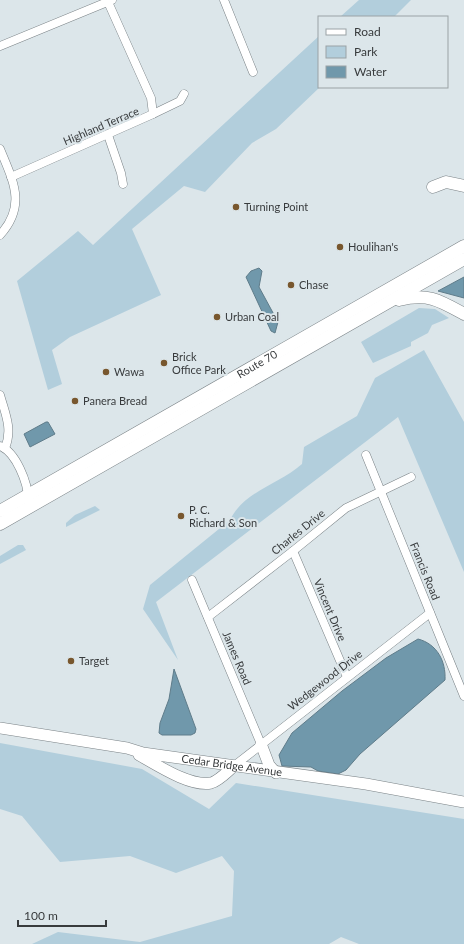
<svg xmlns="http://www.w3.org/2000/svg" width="464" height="944" viewBox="0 0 464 944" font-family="Lato,sans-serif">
<rect width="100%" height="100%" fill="#dce6ea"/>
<g fill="#b2cedc">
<path d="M359 0H411L394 17H340Z"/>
<path d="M319 36 320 87 276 129 252 143 205 192 184 186 132 229 161 295 70 337 52 350 62 384 48 390 17 281 78 231 93 245Z"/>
<path d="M419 308 435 309 449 318 432 325 428 333 411 342V346L373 363 361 342Z"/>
<path d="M424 350 464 422V572L398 417 156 602 178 660 143 609 150 585 230 520C244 491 278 485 302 464L304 447 357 416 375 378Z"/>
<path d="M95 506 100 510 66 527V523L75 515Z"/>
<path d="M18 545H23L26 550 0 564V556Z"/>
<path d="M0 743 142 769 209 809 236 783 464 819V944H359L341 937 329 944H32L58 932 140 942 232 916 234 871 222 856 176 873 130 856 60 862 22 816 0 809Z"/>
</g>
<g fill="#7098ab" stroke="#5f7c8a">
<path d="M259 268 262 271 259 287 278 322 275 333 271 331 246 277 251 271Z"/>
<path d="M464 277V298L438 291Z"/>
<path d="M46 422H48L55 434 30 447 24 434Z"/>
<path d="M418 639C437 644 446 661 445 680L360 754 346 770 338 774 318 771 311 767 282 766 279 755 292 733 342 691 386 658Z"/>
<path d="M174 669 196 729 195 733 191 735H162L159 733 160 723 169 699Z"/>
</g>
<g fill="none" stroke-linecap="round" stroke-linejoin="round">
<defs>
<g id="minor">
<path d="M224 0 253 72"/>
<path d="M0 46 112 0"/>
<path d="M153 114 180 101 184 94"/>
<path d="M108 135 121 173 123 184"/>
<path d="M0 149C13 181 27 205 0 235"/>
<path d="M11 177 153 114 151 98 108 2"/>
<path d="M0 395C5 413 13 429 5 448"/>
<path d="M0 446C16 452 28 483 28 499"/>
<path d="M366 455 464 696"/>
<path d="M293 551 347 677"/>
<path d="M192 580 261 744"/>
<path d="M208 617 293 551 346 508 411 477"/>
<path d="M234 766 430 613"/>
</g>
<g id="major">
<path id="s1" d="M0 728 127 748 143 753 366 784 464 802"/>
<path d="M261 744 269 765 276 773"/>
<path d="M139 755C157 765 190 787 211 783 219 781 228 771 234 766"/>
</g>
<g id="highway">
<path d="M433 187 446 182 464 186"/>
<path d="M399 300C428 293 439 300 464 314"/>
<path id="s2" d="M0 511 464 246"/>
<path d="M0 524 464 259"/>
</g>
</defs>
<use href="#minor" stroke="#7a8286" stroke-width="9"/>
<use href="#major" stroke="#7a8286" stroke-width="12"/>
<use href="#highway" stroke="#7a8286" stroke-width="13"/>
<use href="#minor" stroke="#fff" stroke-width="8"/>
<use href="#major" stroke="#fff" stroke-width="11"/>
<use href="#highway" stroke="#fff" stroke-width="12"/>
</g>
<g fill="#78572e" stroke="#dce6ea" stroke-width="1.5">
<circle cx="236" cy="207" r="4"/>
<circle cx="340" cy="247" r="4"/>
<circle cx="291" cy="285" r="4"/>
<circle cx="217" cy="317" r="4"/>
<circle cx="164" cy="363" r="4"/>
<circle cx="106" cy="372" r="4"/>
<circle cx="75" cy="401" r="4"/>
<circle cx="181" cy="516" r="4"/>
<circle cx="71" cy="661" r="4"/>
</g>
<g text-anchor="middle" stroke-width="4" stroke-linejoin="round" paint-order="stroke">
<g font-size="11" fill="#383b3d" stroke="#dce6ea">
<text transform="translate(101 126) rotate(-23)" y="4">Highland Terrace</text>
<text dy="4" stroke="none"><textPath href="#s2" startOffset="296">Route 70</textPath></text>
<text transform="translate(298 532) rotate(-39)" y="4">Charles Drive</text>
<text transform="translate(425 571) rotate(68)" y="4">Francis Road</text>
<text transform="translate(330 610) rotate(67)" y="4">Vincent Drive</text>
<text transform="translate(237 658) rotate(67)" y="4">James Road</text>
<text transform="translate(325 680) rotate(-38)" y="4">Wedgewood Drive</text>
<text dy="4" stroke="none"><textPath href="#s1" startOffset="235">Cedar Bridge Avenue</textPath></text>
</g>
<g font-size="11" fill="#383b3d" stroke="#dce6ea" text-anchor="start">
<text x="244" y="211">Turning Point</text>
<text x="348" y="251">Houlihan's</text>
<text x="299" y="289">Chase</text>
<text x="225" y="321">Urban Coal</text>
<text x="172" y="361">Brick<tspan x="172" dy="13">Office Park</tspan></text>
<text x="114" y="376">Wawa</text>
<text x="83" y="405">Panera Bread</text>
<text x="189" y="514">P. C.<tspan x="189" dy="13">Richard &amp; Son</tspan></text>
<text x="79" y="665">Target</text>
</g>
</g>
<rect x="318" y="16" width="130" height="72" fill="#dce6ea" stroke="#9aa2a5"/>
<rect x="326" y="29" width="20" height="6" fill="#ffffff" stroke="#9aa2a5"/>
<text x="354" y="36" font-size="12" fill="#383b3d">Road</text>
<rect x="326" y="46" width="20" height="12" fill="#b2cedc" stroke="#9aa2a5"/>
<text x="354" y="56" font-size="12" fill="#383b3d">Park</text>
<rect x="326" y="66" width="20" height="12" fill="#7098ab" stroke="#9aa2a5"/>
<text x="354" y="76" font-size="12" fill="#383b3d">Water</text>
<path d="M18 920v6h88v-6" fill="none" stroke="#383b3d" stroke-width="2"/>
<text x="24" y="920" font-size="12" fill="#383b3d" stroke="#dce6ea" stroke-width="3" paint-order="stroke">100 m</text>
</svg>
